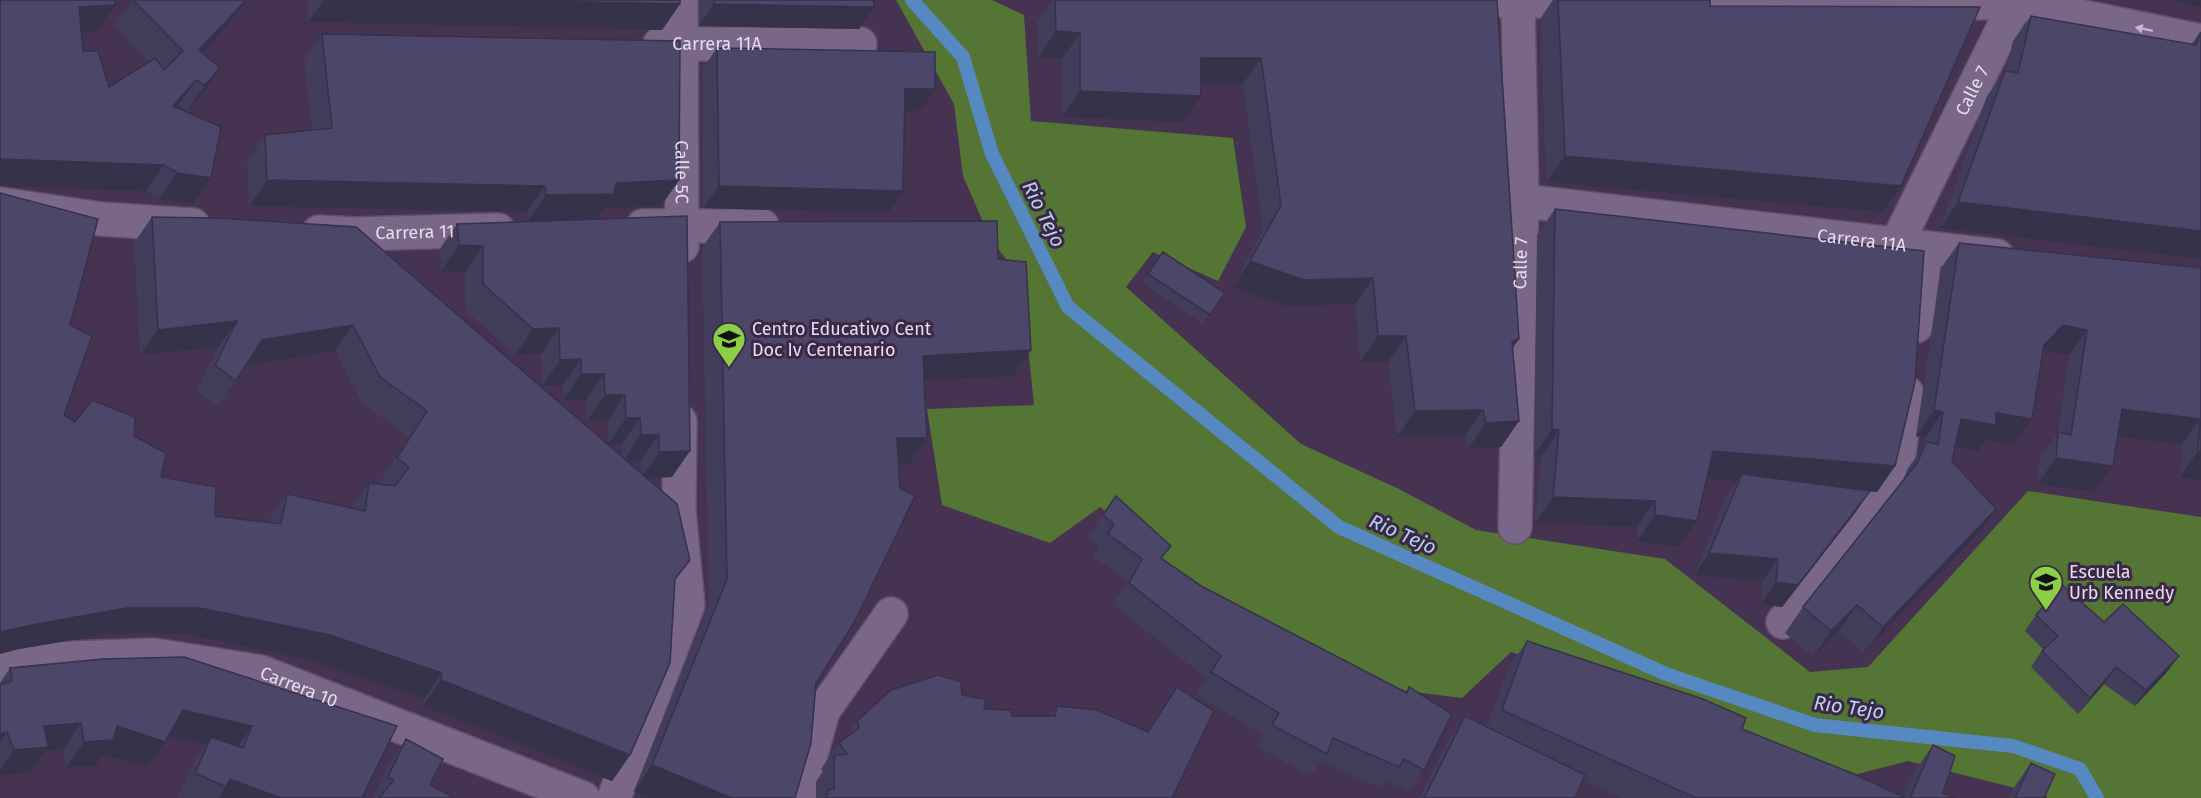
<svg xmlns="http://www.w3.org/2000/svg" width="2201" height="798" viewBox="0 0 2201 798" font-family="'Fira Sans',sans-serif">
<rect width="100%" height="100%" fill="#453351"/>
<path fill="#547534" d="M896 0H992L1024 15 1031 121 1233 138 1246 227 1218 281 1153 252 1126 287 1301 444 1399 489 1476 530 1665 559 1810 672 1868 667 2028 491 2201 517V798H2047V796L1908 761 1854 775 1731 729 1511 652 1462 698 1406 691 1235 619 1100 507 1050 543 942 505 927 409 1034 405 1021 279 990 238 963 176 954 104Z"/>
<g fill="none" stroke-linecap="round" stroke-linejoin="round">
<path stroke="#5689c1" stroke-width="14" d="M912 0 963 57 992 154 1068 307 1339 527 1666 674 1815 725 2013 746 2080 769 2097 798"/>
<defs>
<g id="minor">
<path id="s1" d="M681 0 682 246"/>
<path d="M1442 0 1596 2"/>
<path d="M1666 2 2016 3 2201 41"/>
<path id="s2" d="M660 44H860"/>
<path id="s3" d="M1522 201 1997 256"/>
<path d="M0 204 101 219 193 225"/>
<path d="M643 226H762"/>
<path id="s4" d="M319 232 353 234 498 230"/>
<path id="s5" d="M1896 245 2017 0"/>
<path d="M1916 326 1926 248"/>
<path id="s6" d="M1515 527 1522 201 1518 0"/>
<path d="M1783 622 1880 505 1899 454 1907 393"/>
<path id="s7" d="M0 668 46 659 154 655 261 672 583 798"/>
<path d="M614 798 688 605 679 511 680 421"/>
<path d="M799 798 823 711 891 614"/>
</g>
</defs>
<use href="#minor" stroke="#60506a" stroke-width="36"/>
<use href="#minor" stroke="#7a6687" stroke-width="33"/>
</g>
<g fill="#413d5a" fill-rule="evenodd">
<path d="M0 0 97 31 81 32 83 51 109 87 149 62 115 26 133 0 228 25 202 53 220 68 202 94 187 111 178 105 177 107 193 204 159 199 146 191Z"/>
<path d="M307 0H680V4L662 30 308 22Z"/>
<path d="M699 0H874V7L859 29 699 26Z"/>
<path d="M1053 0H1497L1513 348 1519 421 1501 447 1468 449 1465 435 1397 437 1388 362H1360L1355 304 1286 306 1232 287 1263 230 1243 84H1201L1183 122 1062 117V59L1038 57 1037 22Z"/>
<path d="M1553 0H1710V6L1883 212 1546 182 1540 19Z"/>
<path d="M2031 16 2192 44 2200 32 2201 259 1940 228 1987 96 2006 71 2013 41Z"/>
<path d="M322 34 679 180 661 206 605 208 597 219 672 477 647 478 675 581 630 755 612 781 423 706 424 699 312 661 182 633 108 634 19 649 70 325 64 415 75 422 134 436 161 477 215 516 268 522 269 520 287 494 352 508 369 483 380 484 379 483 409 437 362 403 335 351 245 366 218 406 196 391 218 347 140 355 134 243 152 217 623 457 622 444H608L607 421H587L586 400H563V385L542 386 541 354 515 355 465 310V272L441 271 439 250 457 224 567 220 528 221 527 212 249 206 247 161 265 135 312 131 304 60ZM641 460V473L627 461Z"/>
<path d="M717 48 920 111H905L903 191 888 213 703 208 702 70Z"/>
<path d="M1555 209 1895 466 1877 492 1869 491 1855 513 1782 607 1761 604 1763 581 1694 575 1726 496 1737 481 1707 478 1679 547 1637 541V527L1535 523 1541 456 1534 455 1537 235Z"/>
<path d="M720 222 998 259 1013 376 924 381 927 438 909 464H898L900 488 816 683 795 798H651L634 791 709 604 702 248Z"/>
<path d="M1959 243 2201 268V480L2180 477 2182 444 2118 436 2113 466 2095 492 2037 484 2040 457 2058 432 2069 355 2045 351 2043 353 2032 419 2014 444 1985 440 1978 451 1955 447 1952 461 1978 534 1864 653 1839 631 1813 657 1785 633 1803 607 1902 482 1908 468 1924 446 1925 438 1916 436 1941 268Z"/>
<path d="M1163 252 1225 293 1203 324 1142 283Z"/>
<path d="M1116 496 1162 559 1203 587 1406 692 1409 687 1424 770 1408 792 1389 781 1383 789 1321 762 1311 776 1257 747 1263 735 1196 694 1206 678 1113 605 1127 581 1093 556 1099 546 1087 537Z"/>
<path d="M2036 615 2104 622 2167 672 2135 706 2104 684 2078 714 2031 667 2043 649 2025 631Z"/>
<path d="M1527 641 1742 729 1903 797 1915 771 1933 745 1943 793 1955 798H1621L1583 781 1575 798H1419L1447 742 1465 716 1487 726 1509 667Z"/>
<path d="M184 657 362 798H177L193 763 205 745 168 736 147 767 103 754 95 766 66 767 63 749 45 751 30 773 0 775V683L10 668Z"/>
<path d="M1177 687 1172 798H816V782L823 771 821 769 839 743 843 740 857 721 962 695 984 709 1012 716H1050L1057 706 1147 731Z"/>
<path d="M406 739 430 785 455 798H372L388 765Z"/>
<path d="M2031 763 2044 798H2009L2013 789Z"/>
</g>
<g fill="#35324a">
<path d="M246 0 228 25 181 76 199 50Z"/>
<path d="M324 0H482L680 4 662 30 308 22Z"/>
<path d="M2170 0H2201V7Z"/>
<path d="M714 4 874 7 859 29 699 26Z"/>
<path d="M115 5 97 31 61 33 79 7Z"/>
<path d="M1056 31 1080 33 1062 59 1038 57Z"/>
<path d="M1201 58H1261L1243 84 1183 83Z"/>
<path d="M220 68 202 94 187 111 205 85Z"/>
<path d="M196 80 178 105 155 131 173 106Z"/>
<path d="M905 89H935L920 111H890Z"/>
<path d="M1080 91 1201 96 1183 122 1062 117Z"/>
<path d="M1565 156 1901 186 1883 212 1546 182Z"/>
<path d="M0 159 164 165 146 191 0 186Z"/>
<path d="M177 173 211 178 193 204 159 199Z"/>
<path d="M267 180 545 186 527 212 249 206Z"/>
<path d="M679 180 661 206 605 208 596 220 528 221 546 195 616 183Z"/>
<path d="M719 186 903 191 888 213 703 208Z"/>
<path d="M1958 202 2201 231V259L1940 228Z"/>
<path d="M459 245 483 246 465 272 441 271Z"/>
<path d="M1250 261 1373 278 1355 304 1286 306 1232 287Z"/>
<path d="M237 321 218 347 140 355 158 330Z"/>
<path d="M353 325 335 351 244 366 262 340Z"/>
<path d="M2063 325 2087 330 2069 355 2045 351 2026 371 2044 345Z"/>
<path d="M559 328 541 354 515 355 533 329Z"/>
<path d="M1378 336H1406L1388 362H1360Z"/>
<path d="M1519 339 1501 365 1512 342Z"/>
<path d="M1031 350 1013 376 904 382 923 356Z"/>
<path d="M581 359 563 385 542 386 560 360Z"/>
<path d="M581 374H604L586 400H563Z"/>
<path d="M605 395H625L607 421H587Z"/>
<path d="M2122 409 2200 419 2182 444 2104 435Z"/>
<path d="M1483 410 1465 435 1397 437 1415 411Z"/>
<path d="M1934 410 1943 412 1925 438 1916 436Z"/>
<path d="M1996 413 2032 419 2014 444 1985 440 1978 451 1943 445 1961 419Z"/>
<path d="M626 418H640L622 444H608Z"/>
<path d="M1519 421 1501 447 1468 449 1486 423Z"/>
<path d="M1552 429 1559 430 1541 456 1534 455Z"/>
<path d="M641 435H659L641 460 623 461Z"/>
<path d="M897 438H927L909 464H879Z"/>
<path d="M690 451 672 477 641 478 659 452Z"/>
<path d="M1713 451 1895 466 1877 492 1739 481 1742 474 1737 481 1695 477Z"/>
<path d="M2198 451 2201 452V480L2180 477Z"/>
<path d="M2056 458 2113 466 2095 492 2037 484Z"/>
<path d="M1870 491 1855 513 1782 607 1761 604 1776 582Z"/>
<path d="M1553 497 1655 501 1637 527 1535 523Z"/>
<path d="M1996 509 1978 534 1864 653 1883 627Z"/>
<path d="M1655 515 1697 521 1679 547 1637 541Z"/>
<path d="M1709 553 1778 559 1763 581 1694 575Z"/>
<path d="M1857 605 1839 631 1813 657 1831 631Z"/>
<path d="M126 608H200L330 635 442 673 424 699 312 661 182 633 108 634 19 649 0 654V632L37 624Z"/>
<path d="M2179 656 2167 672 2135 706 2146 690Z"/>
<path d="M2116 667 2104 684 2078 714 2090 698Z"/>
<path d="M441 680 630 755 612 781 423 706Z"/>
<path d="M183 710 252 726 234 752 211 737 205 745 165 735Z"/>
<path d="M81 723 63 749 45 751 30 773 0 775V770L14 750 44 726Z"/>
<path d="M117 726 165 742 147 767 103 754 95 766 66 767 84 742Z"/>
<path d="M7 732 0 742V734Z"/>
<path d="M652 765 732 798H651L634 791Z"/>
<path d="M230 779 281 798H218L226 787Z"/>
</g>
<g fill="#4c4769" stroke="#35324a" stroke-width="1.5">
<path d="M0 0H115V5L79 7 83 51H98L109 87 155 58 164 70 183 51 133 0H246L199 50 220 68 205 85 196 80 173 106 221 127 211 178 177 173 164 165 0 159Z"/>
<path d="M482 0H680V4Z"/>
<path d="M714 0H874V7L714 4Z"/>
<path d="M1055 0H1497L1519 339 1512 342 1519 421 1486 423 1483 410 1415 411 1406 336H1378L1373 278 1304 280 1250 261 1281 205 1261 58H1201V96L1080 91V33L1056 31Z"/>
<path d="M1558 0H1710V6L1980 7 1901 186 1565 156Z"/>
<path d="M2031 16 2196 45 2201 32V231L1958 202 2005 71 2018 73Z"/>
<path d="M322 34 680 41 679 180 616 183 614 194 546 195 545 186 267 180 265 135 332 128Z"/>
<path d="M717 48 935 52V89H905L903 191 719 186Z"/>
<path d="M0 193 98 219 70 325 92 336 64 415 75 422 92 400 135 417 134 436 166 453 161 477 216 487 215 516 281 524 287 494 365 511 369 483 395 486 409 467 397 458 427 411 380 377 353 325 262 340 236 381 215 365 237 321 158 330 152 217 218 218 356 227 677 504 690 560 675 579 670 663 630 755 441 680 442 673 330 635 200 608H126L37 624 0 632Z"/>
<path d="M1555 209 1924 251 1915 382 1895 466 1713 451 1697 521 1655 515V501L1553 497 1559 430 1552 429Z"/>
<path d="M687 216 690 451 659 452V435H641L640 418H626L625 395H605L604 374H581V359L560 360 559 328 533 329 483 284V246L459 245 457 224Z"/>
<path d="M997 221 998 259 1026 262 1031 350 923 356 927 438H897L900 488 915 496 854 623 816 683 811 743 795 798H732L652 765 727 579 720 222Z"/>
<path d="M1959 243 2201 268V452L2198 451 2200 419 2122 409 2113 466 2056 458 2058 432 2071 435 2087 330 2063 325 2044 345 2032 419 1996 413V425L1961 419 1952 461 1996 509 1883 627 1857 605 1831 631 1803 607 1917 463 1927 442 1938 444 1943 412 1934 410Z"/>
<path d="M1163 252 1225 293 1210 315 1148 274Z"/>
<path d="M1742 474 1870 491 1798 585 1776 582 1778 559 1709 553Z"/>
<path d="M1116 496 1171 546 1161 558 1203 587 1407 693 1409 687 1452 714 1424 770 1404 759 1399 767 1333 738 1327 754 1272 725 1279 713 1211 672 1221 656 1129 583 1142 559 1108 534 1114 524 1103 515Z"/>
<path d="M2062 585 2104 622 2123 604 2179 656 2146 690 2116 667 2090 698 2042 651 2058 636 2036 615Z"/>
<path d="M1527 641 1703 699 1746 718 1742 729 1854 774 1906 798H1696L1502 710Z"/>
<path d="M184 657 397 726 362 798H281L230 779 226 787 195 773 211 737 243 748 252 726 183 710 165 742 117 726 113 740 84 742 81 723 44 726 48 747 14 750 7 732 0 734V685L12 681 10 668 103 659Z"/>
<path d="M938 675 961 682 962 695 986 699 984 709 1011 710 1012 716H1055L1057 706 1097 710 1148 732 1177 687 1214 711 1172 798H826L828 790 834 789V756L847 754 839 743 859 728 857 721 891 690Z"/>
<path d="M1465 716 1585 775 1575 798H1424Z"/>
<path d="M406 739 443 759 430 785 455 798H379L394 780 388 777Z"/>
<path d="M1933 745 1955 756 1943 793 1955 798H1910Z"/>
<path d="M2031 763 2055 774 2044 798H2015Z"/>
</g>
<defs><path id="oneway-solid" d="M-6-.8H1V-3.2L6.5 0L1 3.2V.8H-6Z" transform="scale(1.5)"/></defs>
<use fill="#c6b9d0" href="#oneway-solid" transform="translate(2144 29) rotate(-168)"/>
<defs>
<symbol id="school-pin" viewBox="-11 -11 22 30"><path d="M0 17L-7.5 6A9.5 9.5 0 1 1 7.5 6Z" fill="#8cce45" stroke="#3a2846"/><path d="M0-5L7-2L0 1L-7-2ZM-4 1L0 2.5L4 1V4Q0 6-4 4Z" fill="#111"/></symbol>
</defs>
<g fill-rule="evenodd">
<use href="#school-pin" x="710" y="320" width="38" height="52"/>
<use href="#school-pin" x="2027" y="563" width="38" height="52"/>
</g>
<g text-anchor="middle" stroke-width="6" stroke-linejoin="round" paint-order="stroke">
<g font-size="18" fill="#e7dcef" stroke="#3a2846">
<text dy="6" stroke="none"><textPath href="#s2" startOffset="57">Carrera 11A</textPath></text>
<text dy="6" stroke="none"><textPath href="#s5" startOffset="172">Calle 7</textPath></text>
<text dy="6" stroke="none"><textPath href="#s1" startOffset="172">Calle 5C</textPath></text>
<text dy="6" stroke="none"><textPath href="#s4" startOffset="96">Carrera 11</textPath></text>
<text dy="6" stroke="none"><textPath href="#s3" startOffset="342">Carrera 11A</textPath></text>
<text dy="6" stroke="none"><textPath href="#s6" startOffset="264">Calle 7</textPath></text>
<text dy="6" stroke="none"><textPath href="#s7" startOffset="304">Carrera 10</textPath></text>
</g>
<g font-size="18" fill="#e7dcef" stroke="#3a2846" text-anchor="start">
<text x="752" y="335">Centro Educativo Cent<tspan x="752" dy="21">Doc Iv Centenario</tspan></text>
<text x="2069" y="578">Escuela<tspan x="2069" dy="21">Urb Kennedy</tspan></text>
</g>
<g font-size="20" font-style="italic" fill="#b7d2f1" stroke="#3a2846">
<text transform="translate(1044 214) rotate(63)" y="7">Rio Tejo</text>
<text transform="translate(1403 534) rotate(24)" y="7">Rio Tejo</text>
<text transform="translate(1849 707) rotate(8)" y="7">Rio Tejo</text>
</g>
</g>
</svg>
